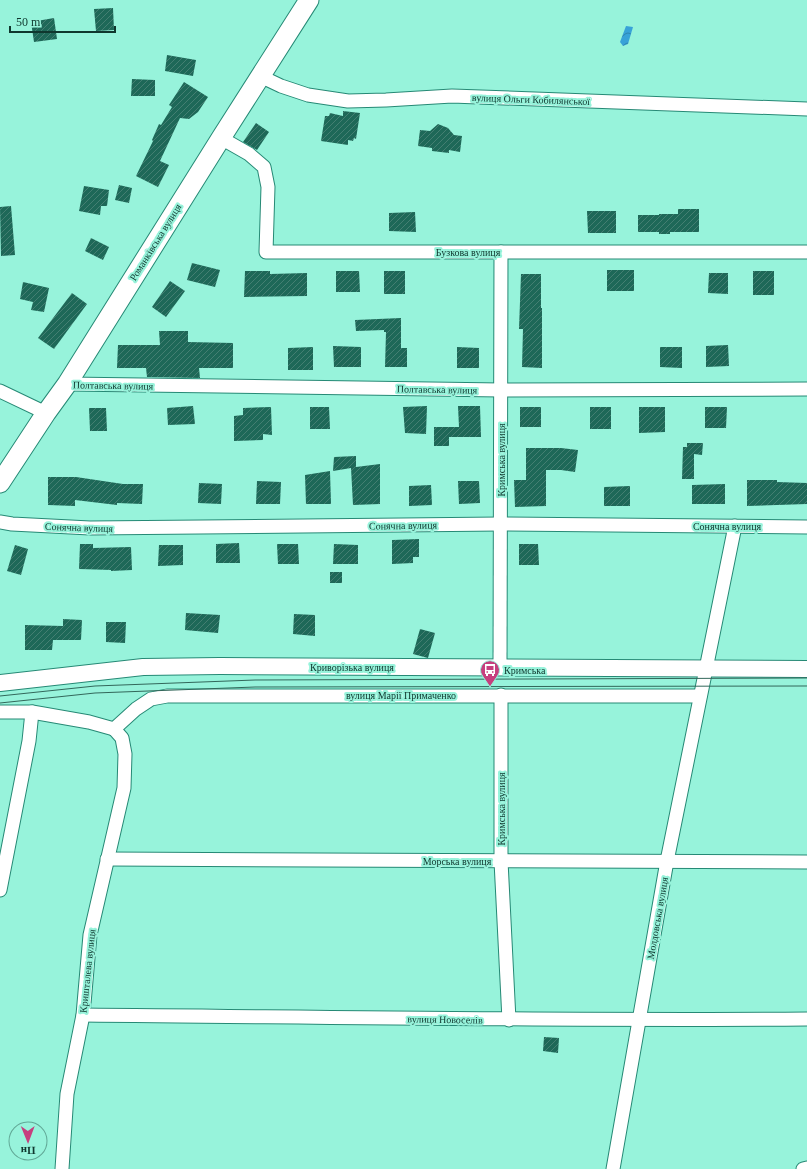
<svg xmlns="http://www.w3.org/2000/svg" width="807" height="1169" viewBox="0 0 807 1169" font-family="Georgia,serif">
<defs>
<pattern id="water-waves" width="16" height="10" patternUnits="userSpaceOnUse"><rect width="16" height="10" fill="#38a2d8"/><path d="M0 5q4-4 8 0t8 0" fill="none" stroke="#2e85b0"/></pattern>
<pattern id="building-hatch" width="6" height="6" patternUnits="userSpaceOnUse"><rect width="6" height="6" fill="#1e6858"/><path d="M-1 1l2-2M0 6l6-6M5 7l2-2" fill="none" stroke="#447f72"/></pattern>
</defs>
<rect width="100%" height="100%" fill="#97f3db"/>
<path fill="url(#water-waves)" d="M626 26 633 27 628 44 623 46 620 42Z"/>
<g fill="url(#building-hatch)">
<path d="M113 8 114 30 96 31 94 9Z"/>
<path d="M54 18 57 39 34 42 31 22Z"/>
<path d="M167 55 196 60 193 76 165 71Z"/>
<path d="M132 79 155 80V96H131Z"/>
<path d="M184 82 208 97 198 112 189 119 180 118 160 161 169 165 158 187 136 176 153 141 152 140 159 124 161 125 172 107 169 105Z"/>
<path d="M343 111 360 113 356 139 354 138 353 141 348 140V145L321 141 325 116H329L330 113 343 116Z"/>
<path d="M256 123 269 132 257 150 243 142Z"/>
<path d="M438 124 448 128 454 135 462 136 460 152 449 150V153L432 151V148L418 146 420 130 430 131Z"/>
<path d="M119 185 132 188 129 203 115 200Z"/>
<path d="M84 186 109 190 107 206H101L100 215 79 211Z"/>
<path d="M11 206 15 255 1 256 0 207Z"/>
<path d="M678 209H699V232H670V234H659V232H638V215H659V214H678Z"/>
<path d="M587 211H616V233H588Z"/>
<path d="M415 212 416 232 389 231V213Z"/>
<path d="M91 238 109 247 103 260 85 251Z"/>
<path d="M192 263 220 270 215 287 187 280Z"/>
<rect x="607" y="270" width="27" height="21"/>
<path d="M245 271H270V274L307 273V296L244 297Z"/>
<path d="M336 271H359L360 292H336Z"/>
<rect x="384" y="271" width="21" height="23"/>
<rect x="753" y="271" width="21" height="24"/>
<path d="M709 273H728V294L708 293Z"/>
<path d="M521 274H541V308H542V368L522 367 523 329H519Z"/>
<path d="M170 281 185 291 166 317 152 307Z"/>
<path d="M23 282 49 288 44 312 31 310 33 302 20 299Z"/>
<path d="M72 293 87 304 54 349 38 338Z"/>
<path d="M401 318V348H407V367H385L386 332H384V330L356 331 355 320Z"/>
<path d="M159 331H188V342L233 343V368H199L200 378 147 377 146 368H117L118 345H160Z"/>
<path d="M728 345 729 366 706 367V346Z"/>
<path d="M333 346 361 347V367H334Z"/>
<path d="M313 347V370H288V348Z"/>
<path d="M457 347 479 348V368H457Z"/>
<path d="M660 347H682V368L660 367Z"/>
<path d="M193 406 195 424 168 425 167 408Z"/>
<path d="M427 406 426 434 405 433 403 407Z"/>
<path d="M458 406H480L481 437H449V446H434V427H459Z"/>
<path d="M271 407 272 435 263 434V440L234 441V416L243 415V408Z"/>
<path d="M310 407H329L330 429H310Z"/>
<rect x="520" y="407" width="21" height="20"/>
<rect x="590" y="407" width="21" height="22"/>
<path d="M639 407H665V432L639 433Z"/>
<path d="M705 407H727L726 428H705Z"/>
<path d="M89 408H106L107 431H90Z"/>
<path d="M687 443H703L702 455 694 454V479H682L683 447H687Z"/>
<path d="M526 448H561L578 450 575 472 561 470H546V506L515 507 514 480H526Z"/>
<path d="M356 456V467L380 464V504L353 505 351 468 333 471 334 457Z"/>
<path d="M330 471 331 504H306L305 475Z"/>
<path d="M48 477H76L123 484H143L142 504 117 503V505L75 500V506L48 505Z"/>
<path d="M747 480H777V482L807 483V504L747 506Z"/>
<path d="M257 481 281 482 280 504H256Z"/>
<path d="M458 481H479L480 503 459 504Z"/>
<path d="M199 483 222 484 221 504 198 503Z"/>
<path d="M725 484V504H692V485Z"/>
<path d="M431 485 432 505 409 506V486Z"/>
<path d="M630 486V506H604V487Z"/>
<path d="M419 539V557H413V563L392 564V540Z"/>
<path d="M239 543 240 563H216V544Z"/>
<path d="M80 544H93V548L131 547 132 570 111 571V570L79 569Z"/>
<path d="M277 544H298L299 564H278Z"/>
<path d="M334 544 358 545V564H333Z"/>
<path d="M519 544H538L539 565H519Z"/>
<path d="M15 545 28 549 21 575 7 571Z"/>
<path d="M159 545H183V565L158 566Z"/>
<rect x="330" y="572" width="12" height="11"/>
<path d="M186 613 220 615 218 633 185 630Z"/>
<path d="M294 614 315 615V636L293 634Z"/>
<path d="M63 619 82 620 81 640H53L52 650H25V625L63 626Z"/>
<path d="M106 622H126L125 643 106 642Z"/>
<path d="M420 629 435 633 428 658 413 654Z"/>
<path d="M544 1037 559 1038 558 1053 543 1051Z"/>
</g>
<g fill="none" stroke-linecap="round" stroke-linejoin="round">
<defs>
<g id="minor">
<path d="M260 76 281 86 308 95 348 101 386 100 452 96 807 109"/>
<path d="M221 138 249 154 264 167 268 187 266 252H807"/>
<path d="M67 384 501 390 807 389"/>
<path d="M0 391 46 413"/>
<path d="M0 522 12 524 90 528 500 524 807 527"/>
<path d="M500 668 501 252"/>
<path d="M501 695V861L509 1020"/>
<path d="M0 712H32L89 722 114 729"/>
<path d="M114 729 136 709 151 699 167 696H700"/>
<path d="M107 859 807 862"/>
<path d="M0 890 29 741 32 712"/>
<path d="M83 1015C325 1017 566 1021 807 1019"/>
<path d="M62 1169 67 1094 83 1015 90 935 124 788 125 754 122 738 114 729"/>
<path d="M613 1169 667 861 735 526"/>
<path d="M803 1169 807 1168"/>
</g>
<path id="tertiary" d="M0 683 143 667 220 666 807 669"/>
<path id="secondary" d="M0 483 46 413 67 384 221 138 309 0"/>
</defs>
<use href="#minor" stroke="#268975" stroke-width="15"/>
<use href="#tertiary" stroke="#268975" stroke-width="18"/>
<use href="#secondary" stroke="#268975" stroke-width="21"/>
<use href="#minor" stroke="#fff" stroke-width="13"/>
<use href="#tertiary" stroke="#fff" stroke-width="16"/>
<use href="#secondary" stroke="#fff" stroke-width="19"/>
<g stroke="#32675a" stroke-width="1">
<path d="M0 696 95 686 255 680 807 678"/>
<path d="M0 703 95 693 255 687 807 686"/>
</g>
</g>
<defs>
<symbol id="bus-pin" viewBox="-11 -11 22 30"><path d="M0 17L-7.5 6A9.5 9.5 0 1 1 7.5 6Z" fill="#c63f7e" stroke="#97f3db"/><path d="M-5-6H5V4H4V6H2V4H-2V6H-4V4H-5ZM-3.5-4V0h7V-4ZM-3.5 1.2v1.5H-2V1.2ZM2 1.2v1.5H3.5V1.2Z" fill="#fff"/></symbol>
</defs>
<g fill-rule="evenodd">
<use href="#bus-pin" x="479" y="659" width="22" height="30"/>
</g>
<g text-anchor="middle" stroke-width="4" stroke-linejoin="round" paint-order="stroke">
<g font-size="10" fill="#0f372e" stroke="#97f3db">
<text transform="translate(531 99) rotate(2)" y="4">вулиця Ольги Кобилянської</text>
<text transform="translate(155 242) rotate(-58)" y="4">Романківська вулиця</text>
<text x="468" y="256">Бузкова вулиця</text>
<text transform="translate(113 385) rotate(1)" y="4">Полтавська вулиця</text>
<text transform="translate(437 389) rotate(1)" y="4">Полтавська вулиця</text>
<text transform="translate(501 460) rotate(-90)" y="4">Кримська вулиця</text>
<text transform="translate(403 525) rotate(-1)" y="4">Сонячна вулиця</text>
<text x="727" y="530">Сонячна вулиця</text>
<text transform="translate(79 527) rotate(2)" y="4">Сонячна вулиця</text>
<text x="352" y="671">Криворізька вулиця</text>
<text x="401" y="699">вулиця Марії Примаченко</text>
<text transform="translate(501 809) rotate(-90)" y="4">Кримська вулиця</text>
<text x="457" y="865">Морська вулиця</text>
<text transform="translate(657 918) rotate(-80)" y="4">Молдовська вулиця</text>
<text transform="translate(87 971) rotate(-84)" y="4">Кришталева вулиця</text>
<text transform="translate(445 1019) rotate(1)" y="4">вулиця Новоселів</text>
</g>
<g font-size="10" fill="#0f372e" stroke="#97f3db" text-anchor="start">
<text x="504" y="674">Кримська</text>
</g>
</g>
<g transform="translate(28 1141) rotate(179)"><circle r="19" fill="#97f3db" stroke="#61a896"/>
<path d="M0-3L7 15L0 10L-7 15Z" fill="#c63f7e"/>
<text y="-6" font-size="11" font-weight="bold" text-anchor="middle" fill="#0f372e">Пн</text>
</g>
<path d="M10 26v6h105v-6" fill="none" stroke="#0f372e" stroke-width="2"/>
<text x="16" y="26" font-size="12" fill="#0f372e" stroke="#97f3db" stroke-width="3" paint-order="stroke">50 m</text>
</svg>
